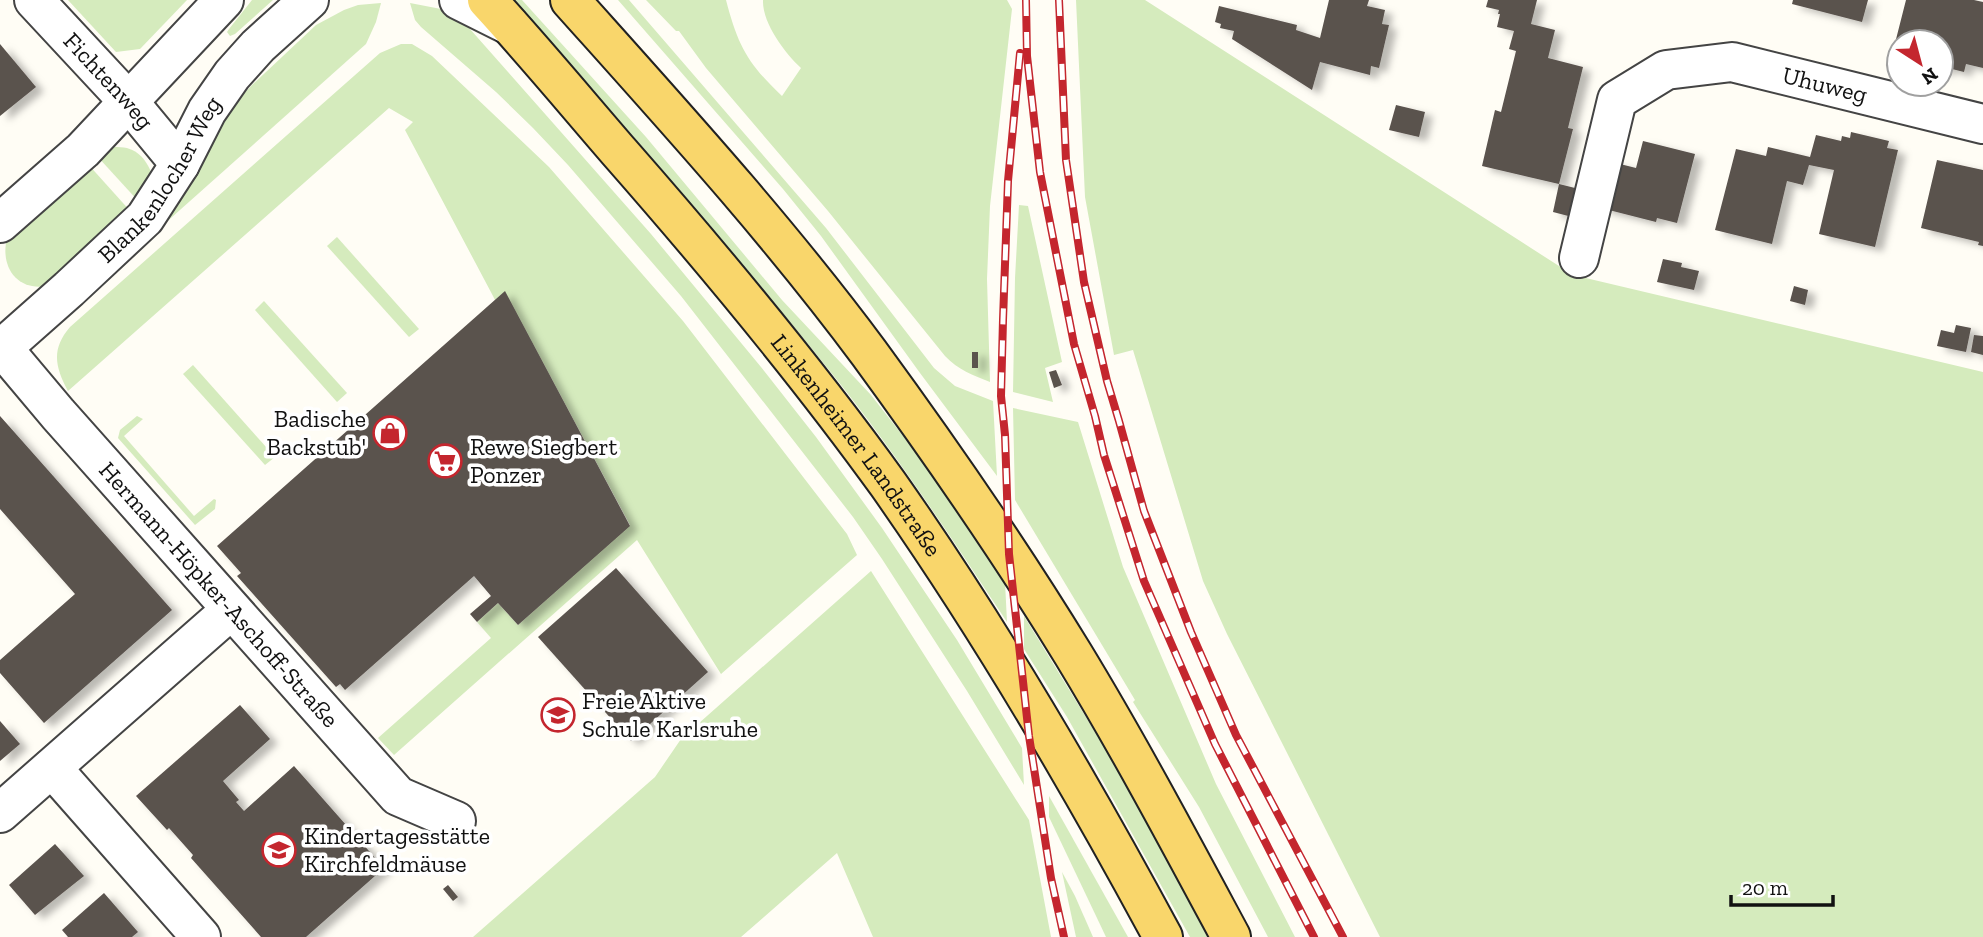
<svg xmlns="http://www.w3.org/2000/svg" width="1983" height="937" viewBox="0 0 1983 937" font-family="'Zilla Slab',serif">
<defs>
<filter id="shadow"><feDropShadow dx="8" dy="4.5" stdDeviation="3.5" flood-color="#0004"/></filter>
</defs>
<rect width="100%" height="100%" fill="#fffdf5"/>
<g fill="#d5ebbd">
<path d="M68 0H187L140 49 116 52Z"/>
<path d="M252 0H273L235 34 230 36 227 32 229 29Z"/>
<path d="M509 0H522L646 137 782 300 871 395 903 436 936 480 1005 582 1007 622C950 536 894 450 829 370 727 243 618 121 509 0Z"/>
<path d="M618 0H629L826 228 934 368 955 386 993 401 997 476 920 373 821 236 783 189Z"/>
<path d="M646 0H726C738 46 748 64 782 96L801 68C785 53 762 23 763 0H1007L1012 9 990 206 987 279 990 382C973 375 958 370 945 356L828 211 706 68 679 31H676Z"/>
<path d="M1076 0H1145L1573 275 1983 372V937H1380L1227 634 1203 581 1133 350 1114 355 1085 197Z"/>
<path d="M381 3 376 22 366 44 162 226 223 122 235 103 252 85 316 25 344 10 358 5Z"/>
<path d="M410 3 441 9 462 20 651 234 761 367 816 437 882 528 957 640 1022 748 1024 785 967 691 882 559 853 517 681 296 568 165 533 128 496 92 421 27 415 20Z"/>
<path d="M401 44H412L432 56 549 167 683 321 847 534 857 555 721 674 637 540 394 755 378 738 491 638 477 622 498 603 518 625 630 525 505 292 495 300 493 296 405 130 413 122 389 108 68 391C55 367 51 349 70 327L380 53Z"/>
<path d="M115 147C135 146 145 157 152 174L140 203 97 156 106 150Z"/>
<path d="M87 163 132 213 47 286C16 291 0 266 7 238Z"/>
<path d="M1019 205 1028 206 1062 362 1045 368 1053 402 1013 392 1015 278Z"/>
<path d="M337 237 419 329 409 337 327 246Z"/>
<path d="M264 301 347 393 337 402 255 310Z"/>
<path d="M193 365 275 457 265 465 183 374Z"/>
<path d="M1013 408 1078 422 1123 567 1216 784 1295 937H1268L1199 807 1133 702 1135 700 1015 500Z"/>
<path d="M137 416 143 419 124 436 194 516 214 499 216 500 215 509 195 525 118 438 120 430Z"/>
<path d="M871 571 1029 820 1051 937H873L837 853 741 937H473L655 777 681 739Z"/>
<path d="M1024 616 1133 794 1212 937H1190L1067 717 1024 649Z"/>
<path d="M1049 796 1128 937H1106L1049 817Z"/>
<path d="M1062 872 1075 896 1093 937H1076Z"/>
</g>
<g fill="#5a524d" filter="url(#shadow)">
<path d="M1329 0H1369L1367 6 1385 10 1382 24 1389 25 1379 68 1371 66 1370 75 1320 62 1312 90 1232 39 1234 31 1220 28 1221 24 1215 22 1219 6 1297 25 1296 30 1320 38Z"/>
<path d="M1488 0H1537L1531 24 1555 30 1548 58 1583 67 1568 128 1573 129 1559 184 1482 166 1495 110 1501 112 1516 51 1509 49 1514 31 1497 27 1500 14H1498L1499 10 1486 7Z"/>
<path d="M1793 0H1868L1862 22 1792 4Z"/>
<path d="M1906 0H1974L1983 2V68L1966 64 1964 72 1948 68 1943 72 1941 71V42H1899V56L1892 55Z"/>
<path d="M0 44 36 87 0 116Z"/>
<path d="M1396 105 1425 112 1419 137 1389 130Z"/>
<path d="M1851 132 1889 141 1887 148 1898 150 1875 247 1819 234 1834 170 1809 165 1803 185 1787 181 1772 244 1715 230 1736 149 1766 156 1768 147 1810 157 1816 135 1841 141 1842 136 1850 138Z"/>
<path d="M1643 141 1695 154 1677 223 1657 218 1656 222 1601 208 1612 162 1636 168Z"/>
<path d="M1937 160 1983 170V246L1978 245 1979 242 1921 228Z"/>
<path d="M1559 184 1587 191 1580 219 1553 212Z"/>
<path d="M1663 259 1682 263 1681 267 1699 271 1694 290 1657 282Z"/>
<path d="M1794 286 1808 290 1805 305 1790 301Z"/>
<path d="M505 291 630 526 518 625 498 603 477 622 470 614 491 596 474 576 345 690 340 684 336 687 237 576 241 573 217 546Z"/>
<path d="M1956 325 1971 328 1966 352 1937 346 1941 330 1954 333Z"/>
<path d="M1974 335 1983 336V355L1971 352Z"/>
<rect x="972" y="352" width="6" height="16"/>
<path d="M1056 370 1062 385 1054 388 1049 372Z"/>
<path d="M0 416 172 610 44 723 0 673V660L75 594 0 509Z"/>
<path d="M616 568 708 672 631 741 538 637Z"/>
<path d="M240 705 270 739 223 781 239 800 236 802 244 811 294 766 384 868 306 937H261L191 858 193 855 169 828 167 830 136 796Z"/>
<path d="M0 721 20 744 0 761Z"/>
<path d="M55 844 84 876 35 915 9 885Z"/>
<path d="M448 885 458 897 453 901 443 889Z"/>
<path d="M104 893 138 932 132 937H68L62 930Z"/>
</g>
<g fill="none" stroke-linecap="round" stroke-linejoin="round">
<defs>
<g id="minor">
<path id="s1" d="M34 0 128 101 180 164"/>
<path d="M459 0 509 25"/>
<path d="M0 223 83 150 224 0"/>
<path id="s2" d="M1579 258 1617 100 1666 70 1732 62 1983 124"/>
<path id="s3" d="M0 345 58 414 398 796 456 821"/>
<path id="s4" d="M0 350 69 289 145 218 180 164 207 111 232 75 258 46 309 0"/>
<path d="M52 768 201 937"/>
<path d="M0 813 231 610"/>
</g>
<g id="major">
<path id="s5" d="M487 0C533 50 576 102 621 154 714 260 805 369 888 484 990 629 1079 781 1163 937"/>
<path d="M570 0C672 114 777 229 869 353 940 450 1010 551 1073 654 1129 746 1180 842 1231 937"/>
</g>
</defs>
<use href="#minor" stroke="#444" stroke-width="42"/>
<use href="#major" stroke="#222" stroke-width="42"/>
<use href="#minor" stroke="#fff" stroke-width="38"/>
<use href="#major" stroke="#f9d66b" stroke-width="38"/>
<defs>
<g id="rail">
<path d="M1026 0 1027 56 1040 172 1074 344 1095 416 1104 455 1144 581 1215 744 1314 937"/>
<path d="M1059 0 1066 160 1084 282 1107 381 1119 421 1144 511 1191 632 1236 735 1343 937"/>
<path d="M1020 53 1008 181 1003 320 1001 396 1005 435 1009 554 1029 736 1051 878 1064 937"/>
</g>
</defs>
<use href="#rail" stroke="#c4262e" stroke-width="8"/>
<use href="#rail" stroke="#fff" stroke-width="5" stroke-dasharray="16" stroke-linecap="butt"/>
</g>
<defs>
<symbol id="shop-ring" viewBox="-11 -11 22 22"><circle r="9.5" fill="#fff" stroke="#c4262e" stroke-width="1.5"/><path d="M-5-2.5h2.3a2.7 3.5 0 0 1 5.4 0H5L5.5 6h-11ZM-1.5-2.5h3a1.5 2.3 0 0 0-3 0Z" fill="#c4262e"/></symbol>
<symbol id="supermarket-ring" viewBox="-11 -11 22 22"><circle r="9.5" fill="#fff" stroke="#c4262e" stroke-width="1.5"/><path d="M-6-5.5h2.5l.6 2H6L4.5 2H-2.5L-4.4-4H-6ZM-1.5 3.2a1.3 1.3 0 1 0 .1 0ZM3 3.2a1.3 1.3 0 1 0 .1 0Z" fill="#c4262e"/></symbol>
<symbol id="school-ring" viewBox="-11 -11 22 22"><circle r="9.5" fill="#fff" stroke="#c4262e" stroke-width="1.5"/><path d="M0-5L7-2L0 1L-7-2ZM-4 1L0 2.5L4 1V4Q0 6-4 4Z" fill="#c4262e"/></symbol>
</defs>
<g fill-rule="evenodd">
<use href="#shop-ring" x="371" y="414" width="38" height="38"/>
<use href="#supermarket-ring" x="426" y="442" width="38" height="38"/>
<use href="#school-ring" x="539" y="696" width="38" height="38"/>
<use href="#school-ring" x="260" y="831" width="38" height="38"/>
</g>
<g text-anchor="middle" stroke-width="7" stroke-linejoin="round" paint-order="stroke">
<g font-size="24" fill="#111" stroke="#fff">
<text dy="8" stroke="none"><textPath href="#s1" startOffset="110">Fichtenweg</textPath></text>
<text dy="8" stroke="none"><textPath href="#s2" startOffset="382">Uhuweg</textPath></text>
<text dy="8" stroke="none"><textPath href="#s4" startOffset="236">Blankenlocher Weg</textPath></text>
<text dy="8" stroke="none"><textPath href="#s5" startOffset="579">Linkenheimer Landstraße</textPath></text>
<text dy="8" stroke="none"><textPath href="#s3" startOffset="332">Hermann-Höpker-Aschoff-Straße</textPath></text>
</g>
<g font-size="24" fill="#111" stroke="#fff" text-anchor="start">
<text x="366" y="427" text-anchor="end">Badische<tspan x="366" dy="28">Backstub'</tspan></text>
<text x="470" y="455">Rewe Siegbert<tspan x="470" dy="28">Ponzer</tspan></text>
<text x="582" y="709">Freie Aktive<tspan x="582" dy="28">Schule Karlsruhe</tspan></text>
<text x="304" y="844">Kindertagesstätte<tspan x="304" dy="28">Kirchfeldmäuse</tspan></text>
</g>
</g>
<g transform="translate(1920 63) rotate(144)"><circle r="33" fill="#ffffff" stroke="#a0a0a0" stroke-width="2"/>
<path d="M0-5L12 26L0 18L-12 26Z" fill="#c4262e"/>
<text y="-10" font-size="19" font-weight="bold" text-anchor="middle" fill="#111111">N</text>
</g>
<path d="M1731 895v10h102v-10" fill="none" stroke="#111111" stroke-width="3.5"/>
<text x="1742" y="895" font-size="21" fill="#111111" stroke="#ffffff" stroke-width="5" paint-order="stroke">20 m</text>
</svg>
